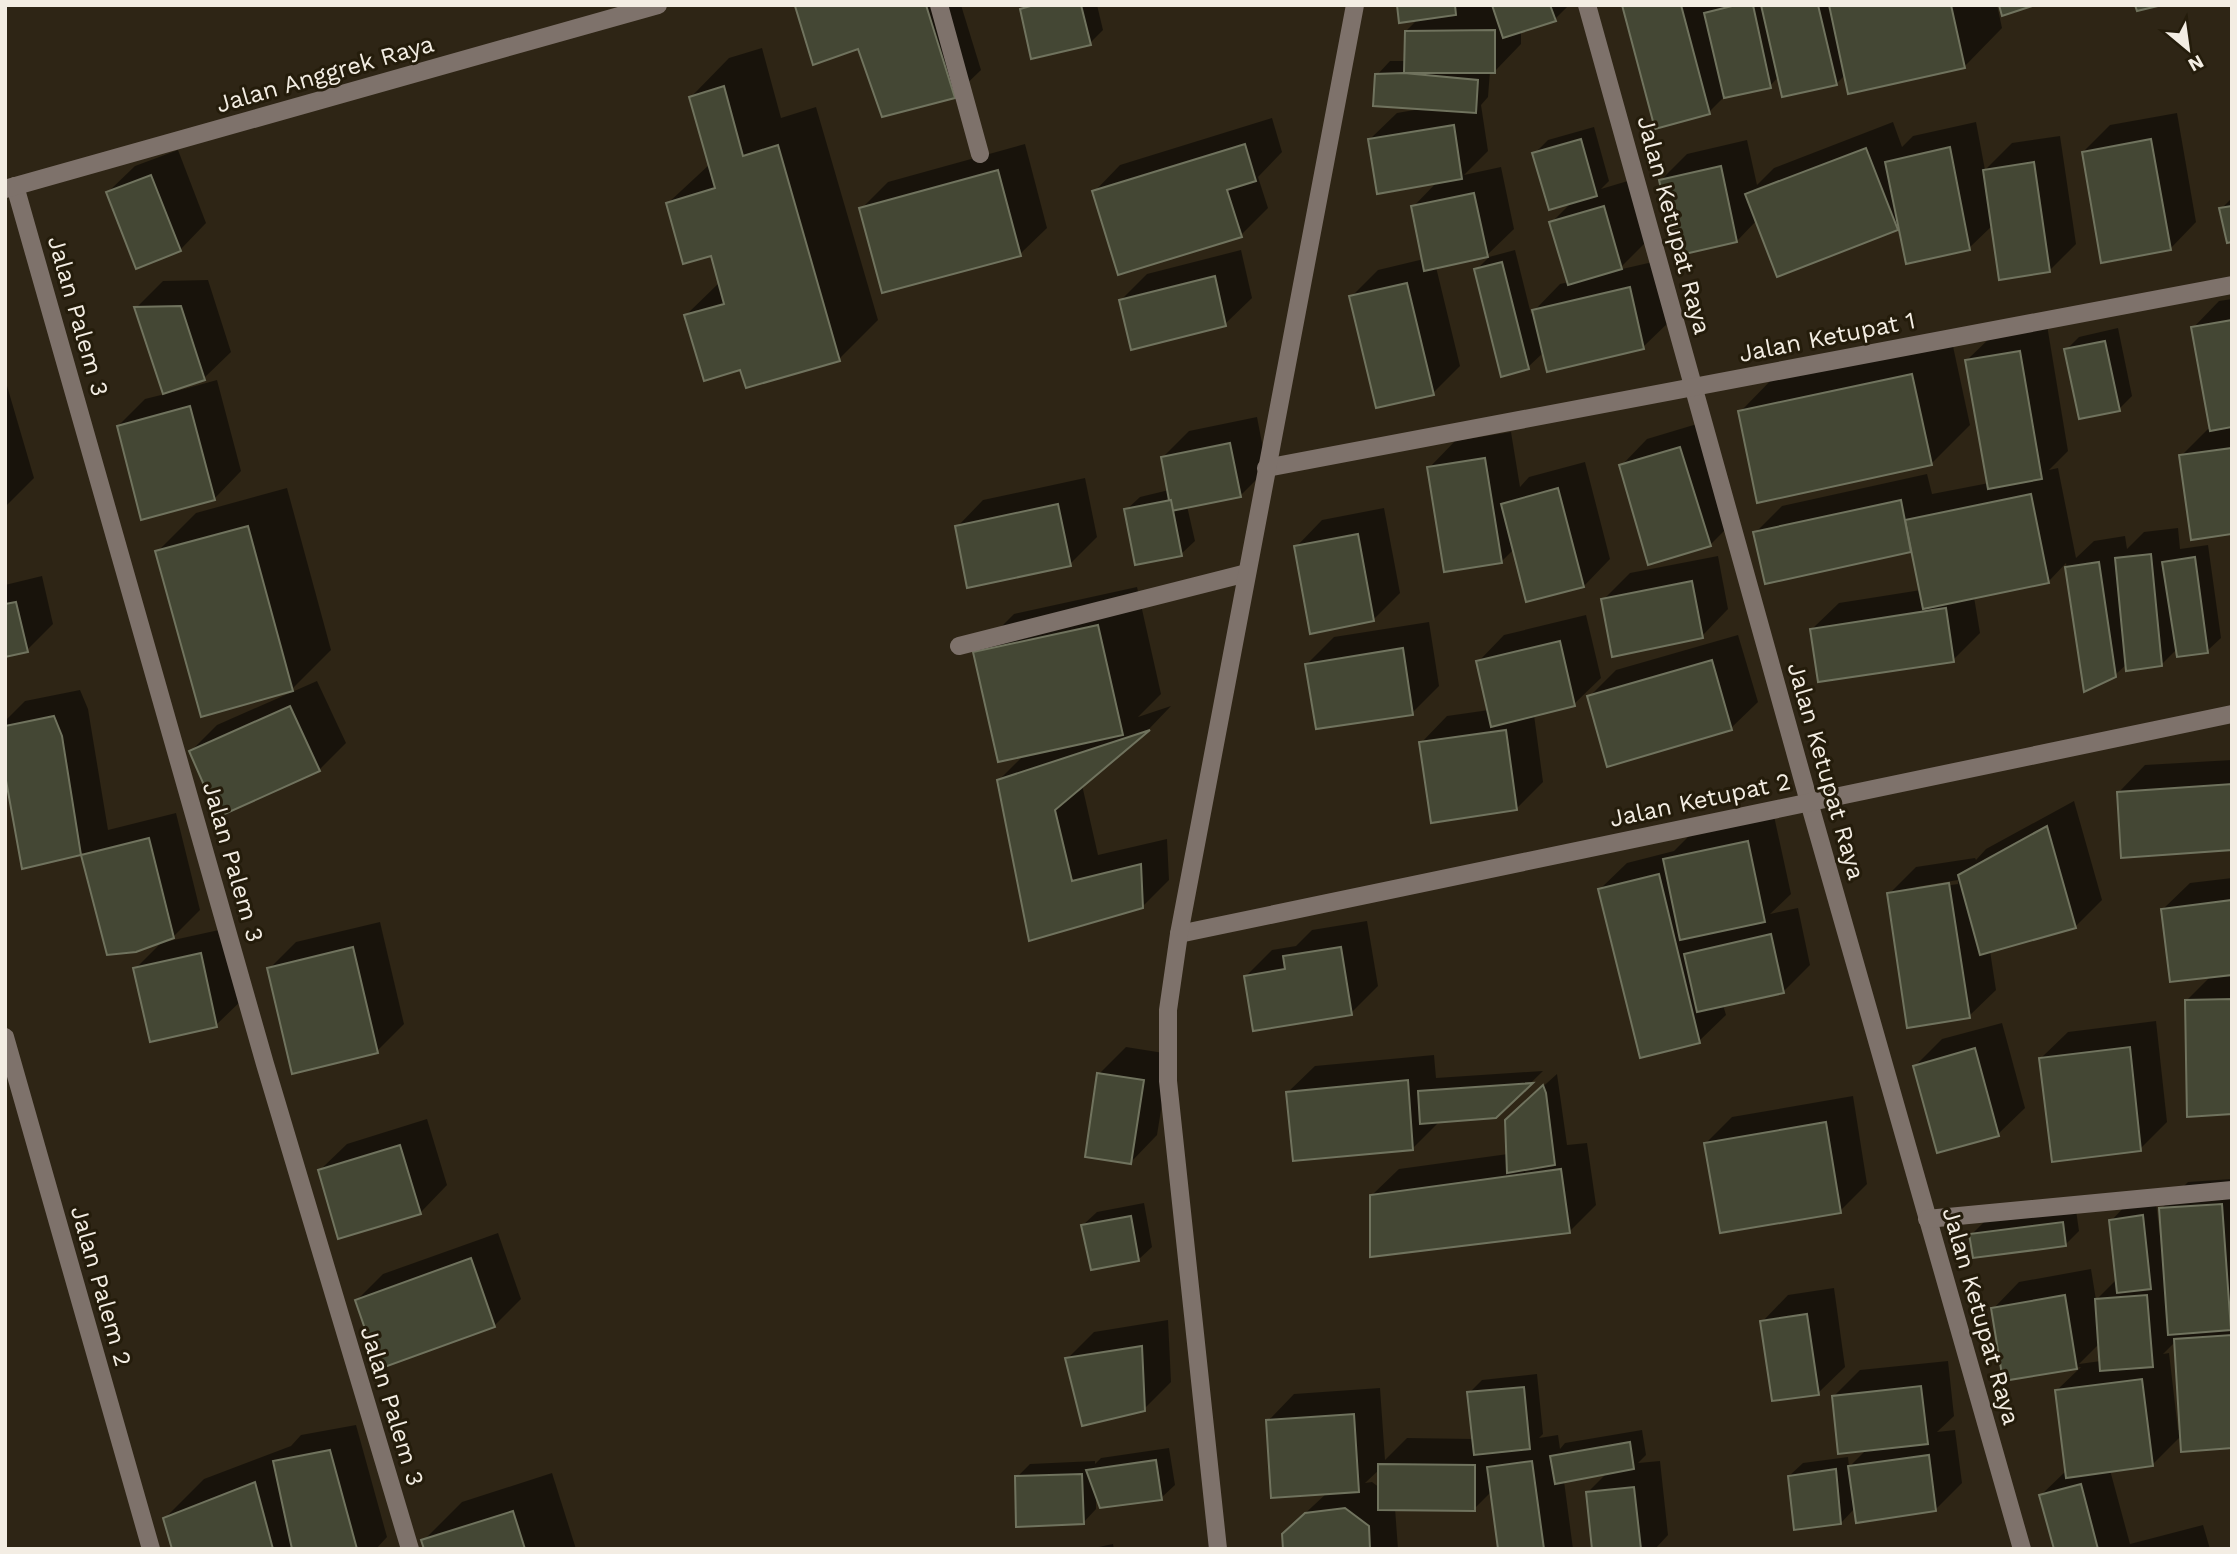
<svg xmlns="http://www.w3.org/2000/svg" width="2237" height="1554" viewBox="0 0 2237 1554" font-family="'Work Sans',sans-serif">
<rect width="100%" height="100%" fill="#2e2515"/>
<g fill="#0007" fill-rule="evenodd">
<path d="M798 5H961L981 70 954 96 859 47Z"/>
<path d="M1026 5H1097L1103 30 1090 43 1021 9Z"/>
<path d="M1398 5H1569L1555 19 1521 30V44L1495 71H1490L1488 97 1481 105 1488 151 1464 175 1501 167 1514 229 1487 255 1436 267 1460 366 1433 393 1351 297 1378 270 1424 259 1413 207 1438 181 1370 139 1397 113 1420 109 1377 75 1390 61H1406V31L1419 18Z"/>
<path d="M1624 5H1997L2002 28 1964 67 1846 74 1836 84 1779 76 1770 86 1725 96 1709 112Z"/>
<path d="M762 48 781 118 816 107 878 320 839 359 747 386 742 368 686 315 720 282 712 254 668 203 710 164 691 97 729 58Z"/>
<path d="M2177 113 2196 222 2170 249 2083 152 2110 125Z"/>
<path d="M1272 118 1282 152 1258 177 1268 208 1241 235 1094 192 1120 165Z"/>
<path d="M1893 122 1902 147 1913 136 1976 122 1985 170 2012 143 2060 136 2076 244 2049 271 1993 225 1969 248 1899 228 1778 274 1757 220 1737 241 1661 180 1687 154 1747 140 1757 185 1774 168Z"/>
<path d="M1594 127 1609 181 1601 189 1631 180 1648 240 1618 270 1657 261 1670 321 1643 347 1544 352 1528 367 1476 270 1489 257 1515 250 1531 314 1560 284 1569 282 1551 223 1573 201 1534 154 1548 140Z"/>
<path d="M1025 144 1047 228 1020 254 861 209 888 182Z"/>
<path d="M178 150 206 223 180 250 108 192 135 166Z"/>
<path d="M2232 198V240L2221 209Z"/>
<path d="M1241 250 1252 298 1225 324 1121 300 1147 274Z"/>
<path d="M208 280 231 352 204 378 172 389 173 392 217 380 241 471 215 498 142 517 118 426 145 399 165 394 136 308 163 281Z"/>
<path d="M2232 299V532L2181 456 2208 429H2211L2193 328 2219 301Z"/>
<path d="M2047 325 2068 451 2049 470 2058 468 2076 558 2094 541 2125 536 2127 549 2144 532 2178 528 2180 549 2208 545 2221 638 2207 651 2177 649 2161 665 2127 664 2115 675 2085 689 2066 563 2049 581 1974 597 1980 633 1953 660 1812 629 1839 603 1921 590 1913 550 1766 582 1755 533 1782 506 1927 474 1932 494 1989 483 1967 360 1994 334Z"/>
<path d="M2118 328 2132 396 2119 409 2066 350 2079 337Z"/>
<path d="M1951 337 1970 425 1931 464 1740 412 1778 373Z"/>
<path d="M5 379 34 478 5 507Z"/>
<path d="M1257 417 1267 469 1240 496 1187 506 1195 541 1181 554 1126 510 1140 497 1169 490 1163 457 1189 431Z"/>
<path d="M1707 421 1737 518 1710 545 1621 466 1647 439Z"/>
<path d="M1511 432 1520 487 1529 477 1585 462 1610 559 1584 586 1514 549 1502 561 1429 468 1455 441Z"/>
<path d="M1085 478 1097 537 1070 564 957 527 983 500Z"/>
<path d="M287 488 331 650 292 689 202 715 157 552 196 513Z"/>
<path d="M1384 508 1400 593 1373 620 1296 547 1322 520Z"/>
<path d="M1718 556 1728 609 1702 636 1603 600 1630 573Z"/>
<path d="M42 576 53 624 27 650 5 656V585Z"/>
<path d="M1137 587 1161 694 1138 717 1171 706 1149 729 1082 785 1098 855 1167 839 1169 880 1142 907 1031 939 999 780 1025 754 975 653 1014 614Z"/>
<path d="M1586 615 1601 678 1574 704 1534 715 1543 782 1516 809 1421 743 1447 716 1489 710 1478 662 1504 635Z"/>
<path d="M1429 622 1439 686 1412 713 1307 664 1334 637Z"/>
<path d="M1738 635 1758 702 1731 728 1589 697 1616 670Z"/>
<path d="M317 681 346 743 319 770 191 751 217 725Z"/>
<path d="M80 690 88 709 108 830 176 813 200 910 169 941 228 928 243 999 216 1025 135 969 164 940 108 953 83 853 24 867 5 765V721L25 701Z"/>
<path d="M2232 760V849L2119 792 2145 765Z"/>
<path d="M2074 801 2102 900 2075 927 1990 951 1996 990 1969 1016 1889 894 1916 867 1975 858 1976 860 1986 849ZM1958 880V884L1916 890V887Z"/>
<path d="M1774 816 1791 894 1770 914 1798 908 1810 965 1783 992 1723 1005 1726 1015 1699 1041 1600 889 1627 863 1674 851 1692 833Z"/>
<path d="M2232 878V1112L2187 1000 2212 975 2163 909 2190 883Z"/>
<path d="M1367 921 1378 986 1351 1013 1246 976 1272 950 1296 946 1312 930Z"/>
<path d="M380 922 404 1024 377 1051 269 969 296 942Z"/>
<path d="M2156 1021 2167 1122 2140 1149 2041 1058 2068 1032Z"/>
<path d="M2002 1023 2025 1108 1998 1134 1915 1066 1942 1039Z"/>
<path d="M1126 1047 1170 1054 1157 1135 1131 1162 1099 1074Z"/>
<path d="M1434 1055 1436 1078 1543 1071 1496 1117 1439 1122 1412 1149 1288 1092 1315 1066Z"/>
<path d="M1557 1074 1567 1145 1587 1143 1596 1205 1569 1232 1372 1195 1399 1169 1508 1154 1520 1107Z"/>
<path d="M1853 1096 1867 1184 1840 1211 1706 1143 1732 1117Z"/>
<path d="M427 1119 447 1185 421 1212 339 1237 320 1170 347 1144Z"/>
<path d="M2232 1179V1447L2181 1436 2152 1465 2110 1470 2130 1544 2203 1525 2210 1549H2055L2041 1495 2067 1470 2057 1390 2081 1367 2004 1379 1993 1309 2019 1282 2091 1269 2096 1300 2117 1279 2111 1221 2124 1207 2156 1203 2161 1245H2164L2161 1209 2188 1182ZM2176 1341 2181 1430H2178L2169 1353 2163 1354ZM2100 1343 2101 1361 2079 1364Z"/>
<path d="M1144 1203 1152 1247 1138 1260 1083 1225 1097 1212Z"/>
<path d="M2076 1210 2079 1231 2066 1244 1971 1235 1984 1222Z"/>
<path d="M498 1233 521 1299 494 1326 357 1300 383 1274Z"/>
<path d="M1834 1288 1845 1367 1818 1393 1762 1322 1788 1295Z"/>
<path d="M1168 1320 1171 1382 1144 1409 1067 1359 1094 1332Z"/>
<path d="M1948 1361 1954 1416 1937 1432 1955 1430 1962 1483 1935 1510 1855 1508 1841 1523 1789 1476 1803 1463 1848 1457 1849 1467 1867 1449 1833 1397 1860 1370Z"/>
<path d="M1537 1374 1543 1434 1539 1438 1558 1435 1560 1449 1565 1443 1642 1430 1646 1455 1638 1463 1660 1461 1668 1535 1655 1549H1593L1587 1493 1607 1473 1564 1481 1573 1549H1499L1492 1491 1474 1509 1395 1508 1398 1549H1284L1283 1534 1328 1492 1268 1421 1294 1394 1380 1388 1385 1460 1407 1438 1474 1439 1469 1393 1482 1380ZM1380 1469V1488L1372 1482 1365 1483Z"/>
<path d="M356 1425 387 1537 376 1549H174L165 1518 204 1479 291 1446 301 1435Z"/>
<path d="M1169 1448 1175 1485 1161 1498 1096 1492V1509L1083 1523 1017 1477 1030 1464 1095 1461V1464L1101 1458Z"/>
<path d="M552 1473 576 1549H426L423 1541 462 1502Z"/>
<path d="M1113 1544 1114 1549H1089Z"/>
</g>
<g fill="#444734" stroke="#70735e" stroke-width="2">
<path d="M926 5 955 98 882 117 858 49 813 65 795 6Z"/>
<path d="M1034 5H1081L1091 45 1031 59 1020 9Z"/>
<path d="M1397 5H1455L1456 15 1399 23Z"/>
<path d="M1492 5H1550L1556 21 1503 38Z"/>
<path d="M1622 5H1681L1710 114 1655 129Z"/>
<path d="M1736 5H1753L1771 88 1724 98 1704 13Z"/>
<path d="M1761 5H1818L1837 85 1782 97Z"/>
<path d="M1829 5H1951L1965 68 1848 94Z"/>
<path d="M1999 5H2035L2002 16Z"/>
<path d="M2135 5H2162L2137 11Z"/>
<path d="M1495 30V73H1404L1405 31Z"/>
<path d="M1404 73 1478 80 1476 113 1373 106 1375 74Z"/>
<path d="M724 86 743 156 778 145 840 361 746 388 740 370 704 381 684 315 724 304 711 256 683 264 666 203 715 188 689 97Z"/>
<path d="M1454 125 1462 179 1377 194 1368 139Z"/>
<path d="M1581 139 1597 196 1549 210 1532 153Z"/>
<path d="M2151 139 2171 250 2101 263 2082 152Z"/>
<path d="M1245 144 1256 181 1227 190 1242 237 1118 275 1092 191Z"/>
<path d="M1950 147 1970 250 1906 264 1885 162Z"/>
<path d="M1866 148 1898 230 1777 277 1745 194Z"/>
<path d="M2034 162 2050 272 1999 280 1983 170Z"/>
<path d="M1721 166 1737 242 1676 256 1659 180Z"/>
<path d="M998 170 1021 256 882 293 859 208Z"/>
<path d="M151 175 181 251 136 269 106 192Z"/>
<path d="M1474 193 1488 257 1424 271 1411 206Z"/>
<path d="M1604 206 1622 269 1568 285 1549 222Z"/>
<path d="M2232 206V242L2227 243 2219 208Z"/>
<path d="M1502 262 1529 369 1501 377 1474 269Z"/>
<path d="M1215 276 1226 326 1131 350 1119 300Z"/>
<path d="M1407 283 1434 395 1376 408 1349 296Z"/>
<path d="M1630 287 1644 349 1547 372 1532 310Z"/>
<path d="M181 306 205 380 163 394 134 307Z"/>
<path d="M2232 320V427L2210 431 2191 327Z"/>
<path d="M2105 341 2120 411 2079 419 2064 349Z"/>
<path d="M2020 351 2042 479 1988 489 1965 360Z"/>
<path d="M1912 374 1932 465 1757 503 1738 411Z"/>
<path d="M190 406 215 500 141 520 117 426Z"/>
<path d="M1230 443 1241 497 1171 511 1161 457Z"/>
<path d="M1680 447 1711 546 1648 565 1619 465Z"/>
<path d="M2232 448V534L2191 540 2179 455Z"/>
<path d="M1485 458 1502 563 1444 572 1427 467Z"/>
<path d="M1558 488 1584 587 1526 602 1501 504Z"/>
<path d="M2031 494 2049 583 1923 609 1905 520Z"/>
<path d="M1171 500 1182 556 1135 565 1124 509Z"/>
<path d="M1901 500 1911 552 1765 584 1753 532Z"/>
<path d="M1058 504 1071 566 967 588 955 526Z"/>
<path d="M248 526 293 691 201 717 155 551Z"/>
<path d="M1358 534 1374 621 1310 634 1294 546Z"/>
<path d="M2151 554 2162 666 2126 671 2115 558Z"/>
<path d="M2195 557 2208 653 2177 657 2162 562Z"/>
<path d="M2099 562 2116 677 2084 692 2065 567Z"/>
<path d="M1692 581 1703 638 1612 657 1601 599Z"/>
<path d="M16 602 28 652 5 657V604Z"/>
<path d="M1946 608 1954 662 1818 682 1810 629Z"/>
<path d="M1098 625 1123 735 998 762 973 652Z"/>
<path d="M1560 641 1575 706 1491 727 1476 661Z"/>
<path d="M1403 648 1413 715 1316 729 1305 664Z"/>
<path d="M1712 660 1732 730 1607 767 1587 696Z"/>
<path d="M290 706 320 771 218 817 189 751Z"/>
<path d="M54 716 62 736 81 855 22 869 5 775V726Z"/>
<path d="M1150 730 1055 810 1072 881 1141 864 1143 908 1029 941 997 780Z"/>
<path d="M1506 730 1517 810 1431 823 1419 742Z"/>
<path d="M2232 784V850L2121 858 2117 792Z"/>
<path d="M2047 826 2076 928 1980 955 1958 875Z"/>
<path d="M149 838 174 938 136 952 107 955 81 855Z"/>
<path d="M1748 841 1765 922 1680 940 1663 859Z"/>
<path d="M1659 874 1700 1043 1640 1058 1598 889Z"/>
<path d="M1949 883 1970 1018 1907 1028 1887 893Z"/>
<path d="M2232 900V975L2170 982 2161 909Z"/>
<path d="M1771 934 1784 993 1697 1012 1684 954Z"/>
<path d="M353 947 378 1053 292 1074 267 968Z"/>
<path d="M1341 947 1352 1015 1253 1031 1244 976 1285 969 1283 956Z"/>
<path d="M201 953 217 1027 150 1042 133 968Z"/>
<path d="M2232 999V1114L2187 1117 2185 1000Z"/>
<path d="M2130 1047 2141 1151 2052 1162 2039 1058Z"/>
<path d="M1975 1048 1999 1136 1937 1153 1913 1066Z"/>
<path d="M1097 1073 1144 1080 1131 1164 1085 1157Z"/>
<path d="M1408 1080 1413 1150 1293 1161 1286 1092Z"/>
<path d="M1533 1083 1496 1118 1420 1124 1418 1091Z"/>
<path d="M1543 1085 1546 1093 1555 1165 1507 1173 1505 1120Z"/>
<path d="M1826 1122 1841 1213 1720 1233 1704 1143Z"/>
<path d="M400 1145 421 1214 338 1239 318 1170Z"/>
<path d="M1561 1169 1570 1233 1370 1257V1195Z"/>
<path d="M2222 1204 2231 1330 2168 1335 2159 1208Z"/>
<path d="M2143 1215 2151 1289 2117 1293 2109 1220Z"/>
<path d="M1131 1216 1139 1261 1091 1270 1081 1225Z"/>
<path d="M2063 1222 2066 1246 1973 1258 1969 1234Z"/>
<path d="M471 1258 495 1327 379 1369 355 1300Z"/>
<path d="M2065 1295 2077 1369 2003 1381 1991 1308Z"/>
<path d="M2147 1295 2153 1367 2100 1371 2095 1299Z"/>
<path d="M1807 1314 1819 1395 1772 1401 1760 1321Z"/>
<path d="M2232 1335V1448L2181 1452 2174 1339Z"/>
<path d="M1142 1346 1145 1411 1082 1426 1065 1358Z"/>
<path d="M2142 1379 2153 1466 2066 1478 2055 1390Z"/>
<path d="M1921 1386 1928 1444 1838 1454 1832 1396Z"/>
<path d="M1524 1387 1530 1449 1474 1455 1467 1392Z"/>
<path d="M1354 1414 1359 1492 1271 1498 1266 1420Z"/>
<path d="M1630 1442 1634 1469 1555 1484 1550 1456Z"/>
<path d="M330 1450 357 1549H292L273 1461Z"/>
<path d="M1929 1455 1936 1511 1856 1523 1848 1466Z"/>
<path d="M1156 1460 1162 1500 1100 1508 1086 1470Z"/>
<path d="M1532 1461 1544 1549H1498L1487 1467Z"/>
<path d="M1378 1464 1475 1465V1511L1378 1510Z"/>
<path d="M1836 1469 1841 1524 1794 1530 1788 1476Z"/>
<path d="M1082 1474 1084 1524 1016 1527 1015 1476Z"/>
<path d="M255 1482 273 1549H172L163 1518Z"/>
<path d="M2081 1484 2098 1549H2054L2039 1495Z"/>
<path d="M1634 1487 1641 1549H1592L1586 1492Z"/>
<path d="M1345 1508 1369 1526 1370 1549H1283L1282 1534 1305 1513Z"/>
<path d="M513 1511 525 1549H424L421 1540Z"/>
</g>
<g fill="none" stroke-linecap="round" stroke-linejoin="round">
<g stroke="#7e726b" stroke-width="18">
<path d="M939 5 980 154"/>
<path d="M1587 5 1809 802 2022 1549"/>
<path d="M15 186 265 1064 410 1549"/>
<path d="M5 189 658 5"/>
<path d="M1266 468 2232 285"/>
<path d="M959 646 1247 573"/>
<path d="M1179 934 2232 714"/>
<path d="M5 1037 151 1549"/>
<path d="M1927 1219 2232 1190"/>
<path d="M1218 1549 1168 1081V1010L1179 934 1355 5"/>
</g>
</g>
<g text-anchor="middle" stroke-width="6" stroke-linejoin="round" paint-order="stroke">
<g font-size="24" fill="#f3ede3" stroke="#241c0b">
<text transform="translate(325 74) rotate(-16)" y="8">Jalan Anggrek Raya</text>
<text transform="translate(1674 225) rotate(75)" y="8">Jalan Ketupat Raya</text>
<text transform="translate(78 316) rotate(74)" y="8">Jalan Palem 3</text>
<text transform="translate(1827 337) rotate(-11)" y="8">Jalan Ketupat 1</text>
<text transform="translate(1826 771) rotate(74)" y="8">Jalan Ketupat Raya</text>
<text transform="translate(1700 800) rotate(-12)" y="8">Jalan Ketupat 2</text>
<text transform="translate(233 862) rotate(74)" y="8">Jalan Palem 3</text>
<text transform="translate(101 1286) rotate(74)" y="8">Jalan Palem 2</text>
<text transform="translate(1981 1316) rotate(74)" y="8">Jalan Ketupat Raya</text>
<text transform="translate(392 1406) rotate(73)" y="8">Jalan Palem 3</text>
</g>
</g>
<rect width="2237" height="1554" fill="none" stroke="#f3ede3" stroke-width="14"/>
<g transform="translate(2188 49) rotate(151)" stroke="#241c0b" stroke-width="5" paint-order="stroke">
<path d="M0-5L12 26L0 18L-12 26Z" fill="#f3ede3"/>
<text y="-10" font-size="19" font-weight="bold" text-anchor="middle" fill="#f3ede3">N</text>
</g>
</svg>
